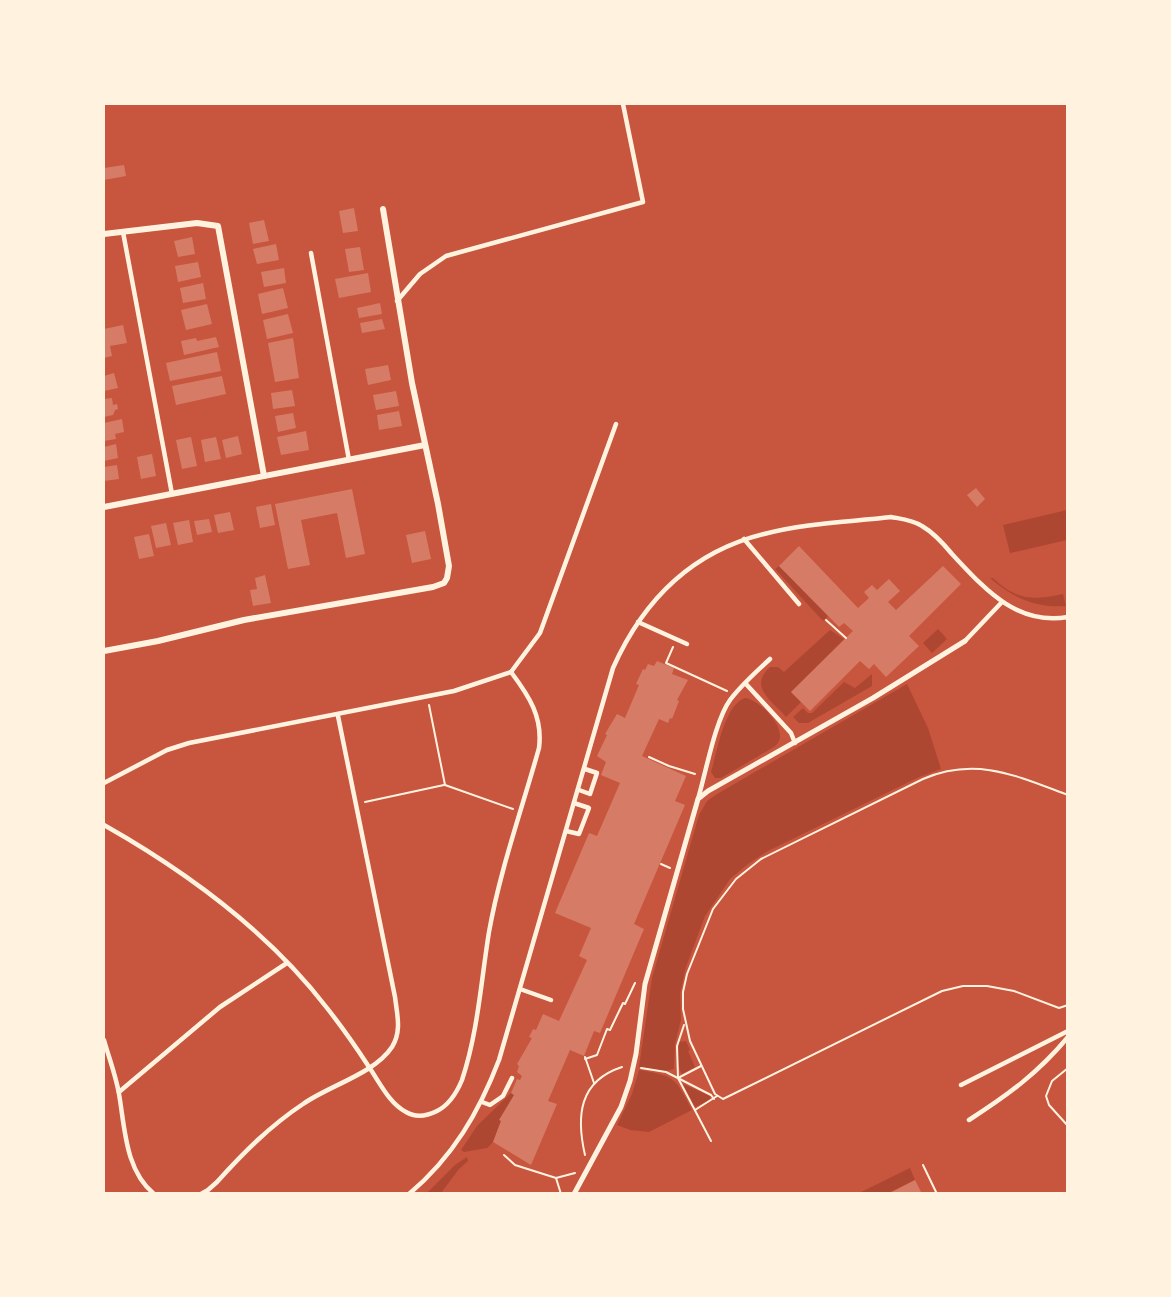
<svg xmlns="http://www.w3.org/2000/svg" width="1171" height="1297" viewBox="0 0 1171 1297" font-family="Barlow,sans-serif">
<rect width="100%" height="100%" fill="#c8553d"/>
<g fill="#ae4732">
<path d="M1067 510V540L1010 553 1003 525Z"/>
<path d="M779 566 828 616 823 621 775 569Z"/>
<path d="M990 578H993C1016 600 1033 601 1063 594L1066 606C1035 608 1013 598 990 578Z"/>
<path d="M938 629 947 639 932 653 923 643Z"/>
<path d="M830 630 844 639 791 692 801 702 786 717C772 701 748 687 770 667H778L784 672Z"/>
<path d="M872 674V686L808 723H799L793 717 803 708 808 713H812L844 682 855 688Z"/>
<path d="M907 684 928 728 941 769 917 778 768 851 748 864 730 879 705 916 686 967 680 994 681 1020 675 1044 674 1069 666 1071 639 1067 652 978 699 815 707 801 717 794Z"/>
<path d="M745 698C759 699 794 733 774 747L721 778H715L711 772C717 753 724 705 745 698Z"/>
<path d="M686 1041 690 1050 688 1051 695 1067 682 1074C676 1067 678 1051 679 1042Z"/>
<path d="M639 1070C675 1076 675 1077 692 1110L649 1132 630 1130 617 1125 632 1094Z"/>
<path d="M683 1084 710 1096V1100L695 1107Z"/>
<path d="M511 1093 514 1095 500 1120 501 1121 493 1142 487 1148 464 1152 461 1150 477 1126Z"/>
<path d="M467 1157 468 1161 459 1169 441 1193H427L455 1165Z"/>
<path d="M910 1168 915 1180 888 1193 857 1194Z"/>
</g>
<g fill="#d67c66">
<path d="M124 165 126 176 104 180V168Z"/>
<path d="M354 208 358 231 343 233 339 211Z"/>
<path d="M264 220 269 241 253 244 249 223Z"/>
<path d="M192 237 195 254 178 257 174 241Z"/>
<path d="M276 244 279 260 257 264 253 249Z"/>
<path d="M360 247 364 270 349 272 345 249Z"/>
<path d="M198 262 201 277 178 282 175 266Z"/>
<path d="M284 268 286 283 264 287 261 272Z"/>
<path d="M368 273 371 292 339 298 335 279Z"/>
<path d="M203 283 206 299 183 303 180 288Z"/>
<path d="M283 288 288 308 262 314 258 294Z"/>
<path d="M380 303 382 314 359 318 357 308Z"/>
<path d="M207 304 212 324 186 330 181 310Z"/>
<path d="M288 314 293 333 267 339 263 320Z"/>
<path d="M382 319 385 329 362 333 360 323Z"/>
<path d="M123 325 127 343 110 346 112 356 104 358V329Z"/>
<path d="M216 337 219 347 184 355 181 341 196 338 197 341Z"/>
<path d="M293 338 299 378 275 382 268 343Z"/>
<path d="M217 352 221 371 170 381 166 363Z"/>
<path d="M388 365 391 380 368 385 365 369Z"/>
<path d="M114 373 118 388 104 391V376Z"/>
<path d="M222 376 226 394 176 405 172 386Z"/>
<path d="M292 390 295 406 273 409 271 393Z"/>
<path d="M396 391 399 406 376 410 373 395Z"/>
<path d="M112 398 113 405 117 404 118 409 115 410 113 415 104 417V399Z"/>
<path d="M399 411 402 426 379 430 377 415Z"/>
<path d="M293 413 296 428 278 432 275 416Z"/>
<path d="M122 419 124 432 115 434 116 439 104 441V423Z"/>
<path d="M306 431 309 450 281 455 277 437Z"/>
<path d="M238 436 242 454 226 458 222 440Z"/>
<path d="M191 437 197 466 182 469 176 440Z"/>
<path d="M216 437 221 459 205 462 201 440Z"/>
<path d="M116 444 118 458 104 461V447Z"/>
<path d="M152 454 156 476 141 479 137 457Z"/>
<path d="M117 465 119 479 104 481V467Z"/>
<path d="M976 488 985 499 977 507 967 495Z"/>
<path d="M352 489 365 554 346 558 337 513 301 520 310 565 288 569 275 504Z"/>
<path d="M271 504 275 525 260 528 256 507Z"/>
<path d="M230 512 234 530 218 533 214 515Z"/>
<path d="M209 519 212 532 197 535 194 521Z"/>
<path d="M189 520 193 542 178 545 173 523Z"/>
<path d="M166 523 171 545 156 548 151 526Z"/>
<path d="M425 531 431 559 412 563 406 535Z"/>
<path d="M149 534 154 556 139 559 134 537Z"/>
<path d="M799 546 858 608 869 598 864 592 872 585 877 590 889 579 900 591 888 602 896 610 943 566 961 584 909 636 919 646 886 677 874 664 869 669 860 661 810 711 791 692 853 631 844 623 839 627 779 566Z"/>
<path d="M265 575 271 603 253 606 250 590 257 589 255 578Z"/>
<path d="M657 661 674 668 672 674 688 680 677 700 679 701 672 719 670 718 668 723 659 719 642 756 686 776 675 801 685 805 634 924 644 929 600 1033 594 1031 584 1056 570 1050 548 1101 557 1104 531 1165 493 1142 501 1121 499 1120 514 1095 511 1093 517 1079 520 1080 522 1076 517 1072 519 1066 517 1064 532 1038 529 1037 533 1029 536 1030 543 1014 559 1021 587 960 579 956 591 928 555 913 589 833 597 836 620 783 601 775 606 762 597 756 607 735 605 734 617 714 625 718 639 685 636 684 643 669 645 670 648 664 654 666Z"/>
<path d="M915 1180 922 1194H888Z"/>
</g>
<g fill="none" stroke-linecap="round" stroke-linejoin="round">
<g stroke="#fff3e0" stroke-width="2">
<path d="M826 620 846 638"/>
<path d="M673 647 666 663 727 691"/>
<path d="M429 705 445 785 513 809"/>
<path d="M649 757 669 766 695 774"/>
<path d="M1068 795C1017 776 976 756 923 779L761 859 736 879 713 909 687 974 683 992V1009L690 1041 715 1094 723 1099 942 991 963 986H987L1014 991 1059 1008 1068 1005"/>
<path d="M365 802 444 785"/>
<path d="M661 864 670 868"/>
<path d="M684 1025 677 1046 678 1078 711 1141"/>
<path d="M585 1057 594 1083"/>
<path d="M585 1059 597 1055 607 1029 610 1030 623 1003 625 1004 635 983"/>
<path d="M641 1068 666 1072 711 1095 714 1099"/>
<path d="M1068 1068 1052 1081 1046 1096 1049 1105 1068 1126"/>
<path d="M678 1078 701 1066"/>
<path d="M695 1110 717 1096"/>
<path d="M504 1155 515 1165 556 1178 575 1173"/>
<path d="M585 1155C576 1116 579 1081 622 1067"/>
<path d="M923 1165 937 1194"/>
<path d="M556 1178 561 1194"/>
<path d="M1048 1194V1193"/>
</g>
<g stroke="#fff3e0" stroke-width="4.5">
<path d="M123 232 172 494"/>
<path d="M311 253 349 460"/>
<path d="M397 301 420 274 446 256 643 202 623 104"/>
<path d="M744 539 799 604"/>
<path d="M638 622 687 644"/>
<path d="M965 641 1002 602"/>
<path d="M746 684 791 733 795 743"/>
<path d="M104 783 167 750 189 743 454 691 511 672 540 633 616 424"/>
<path d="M579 790 590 794 597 773 585 769"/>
<path d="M698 799C706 772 715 721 730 700 739 688 759 669 770 659"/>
<path d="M104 825C187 872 268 931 327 1008 342 1027 356 1047 369 1067 380 1083 389 1103 406 1112 416 1118 427 1116 437 1111 449 1105 457 1092 462 1080 478 1032 481 981 489 932 500 870 522 809 539 748 543 717 529 696 511 672"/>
<path d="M566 831 579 834 589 808 574 803"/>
<path d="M520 989 551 1000"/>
<path d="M104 1040C109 1058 116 1076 119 1094 125 1128 125 1170 154 1194"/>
<path d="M961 1085 1068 1031"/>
<path d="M119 1092 220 1007 287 963"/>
<path d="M482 1102 490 1105 503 1096 512 1078"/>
<path d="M969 1120C1008 1095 1038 1073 1068 1037"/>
<path d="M201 1194 208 1190 217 1182C244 1152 270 1126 303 1104 330 1085 374 1074 392 1047 402 1031 397 1014 395 997L338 716"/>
<path d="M409 1194C453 1157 479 1112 499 1060L613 668C643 601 691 552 764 534 805 523 849 522 891 517 902 519 913 520 922 526 934 533 943 543 952 554 984 588 1016 626 1068 617"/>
</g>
<path stroke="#fff3e0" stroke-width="5" d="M574 1194 621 1107 630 1081 636 1054 645 984 698 799 708 791 873 698 965 641"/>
<g stroke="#fff3e0" stroke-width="6">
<path d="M104 234 197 223 218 226 264 476"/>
<path d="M104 507 425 445"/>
<path d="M104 651 158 641 244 620 433 587 444 583 447 578 449 566 438 504 412 383 383 209"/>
</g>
</g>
<rect width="1171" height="1297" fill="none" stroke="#fff3e0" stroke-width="210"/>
</svg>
